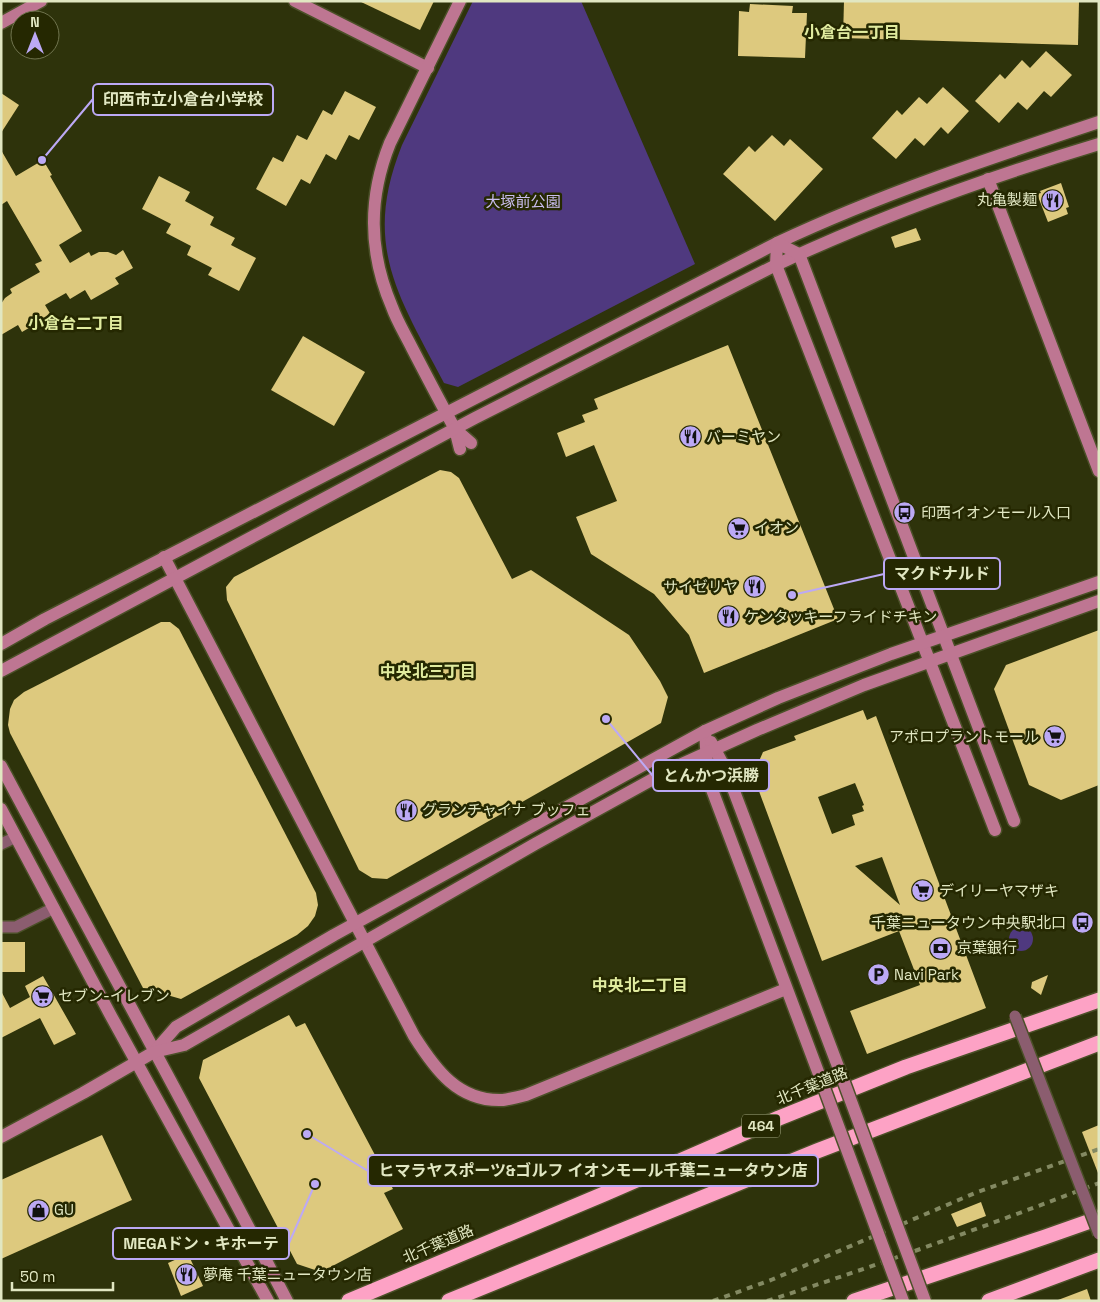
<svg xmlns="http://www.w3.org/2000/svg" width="1100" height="1302" viewBox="0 0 1100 1302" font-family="'Space Grotesk','Noto Sans JP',sans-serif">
<rect width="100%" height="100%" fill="#2e330b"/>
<g fill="#4f397f">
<path d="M473 1H581L695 264 458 387 444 383C398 295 362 245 402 145Z"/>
<circle cx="1021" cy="939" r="12"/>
</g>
<g fill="#ddc97e" fill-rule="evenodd">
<path d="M359 1H434L420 30Z"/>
<path d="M844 1H1079L1078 45 843 38Z"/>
<path d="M750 4 793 6 792 13H807L805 58 738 56 739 11 749 12Z"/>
<path d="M1046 51 1072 75 1051 97 1044 91 1027 110 1018 102 999 123 975 101 1000 74 1005 79 1022 60 1030 68Z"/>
<path d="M943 87 969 111 948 134 941 127 924 146 915 138 896 159 872 138 897 110 902 115 919 97 927 104Z"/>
<path d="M345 91 376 107 359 140 349 135 336 160 326 154 310 184 301 179 286 206 256 189 273 157 283 162 297 135 307 140 323 110 332 115Z"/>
<path d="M1 93 19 105 1 133Z"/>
<path d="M772 135 784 146 790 139 823 169 775 221 723 174 749 146 755 152Z"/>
<path d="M1 150 16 176 43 160 52 175 50 176 82 231 59 245 70 263 89 252 91 256 99 252H108L116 255 123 250 133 268 115 278 119 284 91 300 85 290 70 299 66 293 45 305 51 315 22 332 18 325 1 335V304L5 298 12 293 10 289 40 272 35 264 42 261 7 201 1 205Z"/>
<path d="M159 176 190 192 185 201 214 217 210 225 235 238 231 245 256 258 239 291 208 275 212 268 187 255 191 246 166 233 171 224 142 209Z"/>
<path d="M1061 183 1069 207 1066 208 1068 214 1048 222 1037 194 1041 193 1040 191Z"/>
<path d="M916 228 921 240 895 248 891 237Z"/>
<path d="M303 336 365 372 334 426 271 390Z"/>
<path d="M728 345 838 619 704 673 689 635 654 594 591 554 576 517 617 501 594 445 566 457 557 433 585 422 582 415 598 409 594 399Z"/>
<path d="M440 470 451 472 459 478 512 579 531 570 629 635 660 681 668 697 661 723 387 879 372 878 359 870 227 600 226 587 234 577Z"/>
<path d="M161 622H170L179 629 316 893 318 905 315 916 308 926 297 935 181 999 143 988 10 733 8 725 10 709 14 700 24 692Z"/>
<path d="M1099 630V785L1061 800 1029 785 994 689 1006 665Z"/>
<path d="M863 710 867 720 876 716 986 1008 867 1054 850 1011 920 985 899 931 822 961 753 775 763 752 796 740 794 736ZM855 783 864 805 862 806 864 811 852 815 855 825 832 834 818 797ZM882 857 900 905 855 866Z"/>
<rect x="1" y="942" width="24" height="30"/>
<path d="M1048 975 1041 995 1031 988 1032 982Z"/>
<path d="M43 976 76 1034 54 1045 40 1018 1 1038V991L10 1008 30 997 25 986Z"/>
<path d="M289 1015 296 1027 305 1023 393 1189 384 1193 403 1229 321 1272 297 1264 199 1078 203 1060Z"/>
<path d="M1099 1125V1173H1098L1082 1132Z"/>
<path d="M102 1135 132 1200 1 1259V1180Z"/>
<path d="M981 1202 986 1216 957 1227 951 1214Z"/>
<path d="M188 1254 203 1286 181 1296 168 1263Z"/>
<path d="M1087 1289 1091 1301H1058V1300Z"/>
</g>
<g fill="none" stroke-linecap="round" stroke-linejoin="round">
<defs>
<g id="street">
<path d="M1 844 16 837"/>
<path d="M1 927H16L54 908"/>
</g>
<g id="secondary">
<path d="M295 1 428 68"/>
<path d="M1 23 41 1"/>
<path d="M988 179 1099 471"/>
<path d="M455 429 471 443"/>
<path d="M460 449 455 429C440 402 426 375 412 348 405 334 397 321 392 307 368 251 368 198 390 143L460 1"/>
<path d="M164 557 414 1036C435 1069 458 1102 503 1100 510 1099 518 1097 526 1095L786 989"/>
<path d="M1 644 45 619 777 243C881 194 990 158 1099 122"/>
<path d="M1 671 475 418 776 265C880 216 989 177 1099 144"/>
<path d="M705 731 708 779 823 1085"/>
<path d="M711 742 726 770 842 1077"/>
<path d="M1 766C96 944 194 1121 287 1301"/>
<path d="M1 809 111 1016 268 1301"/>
<path d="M995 830 776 265 777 243 799 254 1014 821"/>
<path d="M154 1052 176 1027 334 935 705 731 778 698 891 654 1099 582"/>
<path d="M1 1137 83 1093 154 1052 184 1045 535 844 673 768 757 730 864 685 1099 601"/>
</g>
<g id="highway">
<path d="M349 1301 604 1194 779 1118 906 1067 1099 1000"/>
<path d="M449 1301 817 1151 1099 1043"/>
<path d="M854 1301 1045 1237 1099 1218"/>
<path d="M989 1301 1099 1260"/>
</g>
</defs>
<use href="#street" stroke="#4b5028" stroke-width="14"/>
<use href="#secondary" stroke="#4b5028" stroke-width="15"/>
<use href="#highway" stroke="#4b5028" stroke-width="18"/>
<use href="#street" stroke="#8b5d6f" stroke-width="11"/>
<use href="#secondary" stroke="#be7692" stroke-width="12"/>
<use href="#highway" stroke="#fda2c5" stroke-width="15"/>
<g stroke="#838962" stroke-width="4" stroke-dasharray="6 6" stroke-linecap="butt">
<path d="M713 1301 771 1280 975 1193 1099 1149"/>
<path d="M767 1301C879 1265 989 1225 1099 1183"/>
</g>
<defs>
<path id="street-bridge" d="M1015 1016 1099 1234"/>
<g id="secondary-bridge">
<path d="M842 1077 925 1301"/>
<path d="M823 1085 903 1301"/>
</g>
</defs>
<use href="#street-bridge" stroke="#4b5028" stroke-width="14" stroke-linecap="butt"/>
<use href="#secondary-bridge" stroke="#4b5028" stroke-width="15" stroke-linecap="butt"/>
<use href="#street-bridge" stroke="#8b5d6f" stroke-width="11"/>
<use href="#secondary-bridge" stroke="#be7692" stroke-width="12"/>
</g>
<defs>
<symbol id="restaurant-disc" viewBox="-11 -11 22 22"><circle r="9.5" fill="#bca9f5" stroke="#252801"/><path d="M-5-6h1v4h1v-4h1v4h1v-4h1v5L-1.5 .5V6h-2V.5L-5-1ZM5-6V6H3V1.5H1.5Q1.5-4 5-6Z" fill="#111"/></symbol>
<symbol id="bus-disc" viewBox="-11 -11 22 22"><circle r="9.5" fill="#bca9f5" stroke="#252801"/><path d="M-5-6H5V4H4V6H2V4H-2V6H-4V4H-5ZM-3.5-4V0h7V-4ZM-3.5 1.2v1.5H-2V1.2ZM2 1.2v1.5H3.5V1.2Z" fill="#111"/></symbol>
<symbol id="supermarket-disc" viewBox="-11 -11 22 22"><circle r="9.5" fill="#bca9f5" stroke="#252801"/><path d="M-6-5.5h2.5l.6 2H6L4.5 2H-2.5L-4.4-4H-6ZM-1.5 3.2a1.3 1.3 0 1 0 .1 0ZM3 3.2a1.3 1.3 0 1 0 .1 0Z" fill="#111"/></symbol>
<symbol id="bank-disc" viewBox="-11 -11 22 22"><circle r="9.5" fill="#bca9f5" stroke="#252801"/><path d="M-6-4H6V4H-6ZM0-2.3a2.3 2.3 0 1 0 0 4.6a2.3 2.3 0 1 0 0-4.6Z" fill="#111"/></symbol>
<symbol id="parking-disc" viewBox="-11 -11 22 22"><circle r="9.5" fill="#bca9f5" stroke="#252801"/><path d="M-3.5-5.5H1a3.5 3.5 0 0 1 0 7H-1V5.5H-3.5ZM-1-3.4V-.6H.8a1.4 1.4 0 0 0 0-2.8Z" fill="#111"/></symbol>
<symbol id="shop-disc" viewBox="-11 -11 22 22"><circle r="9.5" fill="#bca9f5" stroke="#252801"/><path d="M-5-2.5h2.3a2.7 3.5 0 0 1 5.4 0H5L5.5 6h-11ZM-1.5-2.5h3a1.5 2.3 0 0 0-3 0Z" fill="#111"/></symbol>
</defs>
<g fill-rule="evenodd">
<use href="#restaurant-disc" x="1040" y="188" width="25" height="25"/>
<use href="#restaurant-disc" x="678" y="424" width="25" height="25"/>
<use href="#bus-disc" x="892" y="500" width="25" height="25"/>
<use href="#supermarket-disc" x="726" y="516" width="25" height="25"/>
<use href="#restaurant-disc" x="742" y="574" width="25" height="25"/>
<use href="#restaurant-disc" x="716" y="604" width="25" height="25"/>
<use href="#supermarket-disc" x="1042" y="724" width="25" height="25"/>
<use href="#restaurant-disc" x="394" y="798" width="25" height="25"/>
<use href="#supermarket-disc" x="910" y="878" width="25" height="25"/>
<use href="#bus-disc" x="1070" y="910" width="25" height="25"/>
<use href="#bank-disc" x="928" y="936" width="25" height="25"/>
<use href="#parking-disc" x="866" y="962" width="25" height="25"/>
<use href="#supermarket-disc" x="30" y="984" width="25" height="25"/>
<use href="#shop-disc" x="26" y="1198" width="25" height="25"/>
<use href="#restaurant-disc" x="174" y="1262" width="25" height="25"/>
</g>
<g text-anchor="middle" stroke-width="5" stroke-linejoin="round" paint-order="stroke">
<rect fill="#252801" stroke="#a9ae88" stroke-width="1" x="742" y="1114.5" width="38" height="23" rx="4"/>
<g font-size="14" font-weight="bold" fill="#e1e7c2">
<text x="761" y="1131">464</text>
</g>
<g font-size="15" fill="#e1e7c2" stroke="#252801" text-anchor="start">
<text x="1037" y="205" text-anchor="end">丸亀製麺</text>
<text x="706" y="442">バーミヤン</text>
<text x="921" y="518">印西イオンモール入口</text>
<text x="754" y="533">イオン</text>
<text x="738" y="592" text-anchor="end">サイゼリヤ</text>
<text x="744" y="622">ケンタッキーフライドチキン</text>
<text x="1039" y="742" text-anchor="end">アポロプラントモール</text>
<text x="422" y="815">グランチャイナ ブッフェ</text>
<text x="939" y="896">デイリーヤマザキ</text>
<text x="1066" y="928" text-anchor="end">千葉ニュータウン中央駅北口</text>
<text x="957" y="953">京葉銀行</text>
<text x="894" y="980">Navi Park</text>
<text x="58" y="1001">セブン-イレブン</text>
<text x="54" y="1215">GU</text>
<text x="203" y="1280">夢庵 千葉ニュータウン店</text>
</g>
<g font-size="15" fill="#c9bdef" stroke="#252801">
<text x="523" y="207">大塚前公園</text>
</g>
<g font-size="15" fill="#e1e7c2" stroke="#252801">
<text transform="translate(812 1086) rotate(-22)" y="5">北千葉道路</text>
<text transform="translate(438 1244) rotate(-23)" y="5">北千葉道路</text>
</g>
<g font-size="16" font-weight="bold" fill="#e0eb9f" stroke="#252801">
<text x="852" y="38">小倉台一丁目</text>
<text x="76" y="329">小倉台二丁目</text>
<text x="428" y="677">中央北三丁目</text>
<text x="640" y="991">中央北二丁目</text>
</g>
</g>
<path fill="none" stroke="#bca9f5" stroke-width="2" d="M42 160L93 99M792 595L884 574M606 719L653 776M307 1134L368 1171M315 1184L289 1243"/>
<g fill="#bca9f5" stroke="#252801" stroke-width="2">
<circle cx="42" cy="160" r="5"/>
<circle cx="792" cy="595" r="5"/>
<circle cx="606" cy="719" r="5"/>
<circle cx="307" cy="1134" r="5"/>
<circle cx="315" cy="1184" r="5"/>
</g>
<g fill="#252801" stroke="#bca9f5" stroke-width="2">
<rect x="93" y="84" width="180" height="31" rx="5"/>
<rect x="884" y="558" width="116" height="31" rx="5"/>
<rect x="653" y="760" width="116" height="31" rx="5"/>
<rect x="368" y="1155" width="450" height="31" rx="5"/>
<rect x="113" y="1228" width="176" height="31" rx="5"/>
</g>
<g font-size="16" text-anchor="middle" font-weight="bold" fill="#e1e7c2">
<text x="183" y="105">印西市立小倉台小学校</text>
<text x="942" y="579">マクドナルド</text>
<text x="711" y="781">とんかつ浜勝</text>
<text x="593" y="1176">ヒマラヤスポーツ&amp;ゴルフ イオンモール千葉ニュータウン店</text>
<text x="201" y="1249">MEGAドン・キホーテ</text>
</g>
<rect width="1100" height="1302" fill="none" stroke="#e1e7c2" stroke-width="5"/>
<g transform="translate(35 35)"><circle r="24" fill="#252801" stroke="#70744e"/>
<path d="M0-4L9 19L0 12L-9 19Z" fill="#bca9f5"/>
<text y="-8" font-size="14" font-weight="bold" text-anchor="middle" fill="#e1e7c2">N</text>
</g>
<path d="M12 1282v8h101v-8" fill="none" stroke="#e1e7c2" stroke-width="2.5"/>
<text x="20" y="1282" font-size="15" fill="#e1e7c2" stroke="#252801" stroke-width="4" paint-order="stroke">50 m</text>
</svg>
